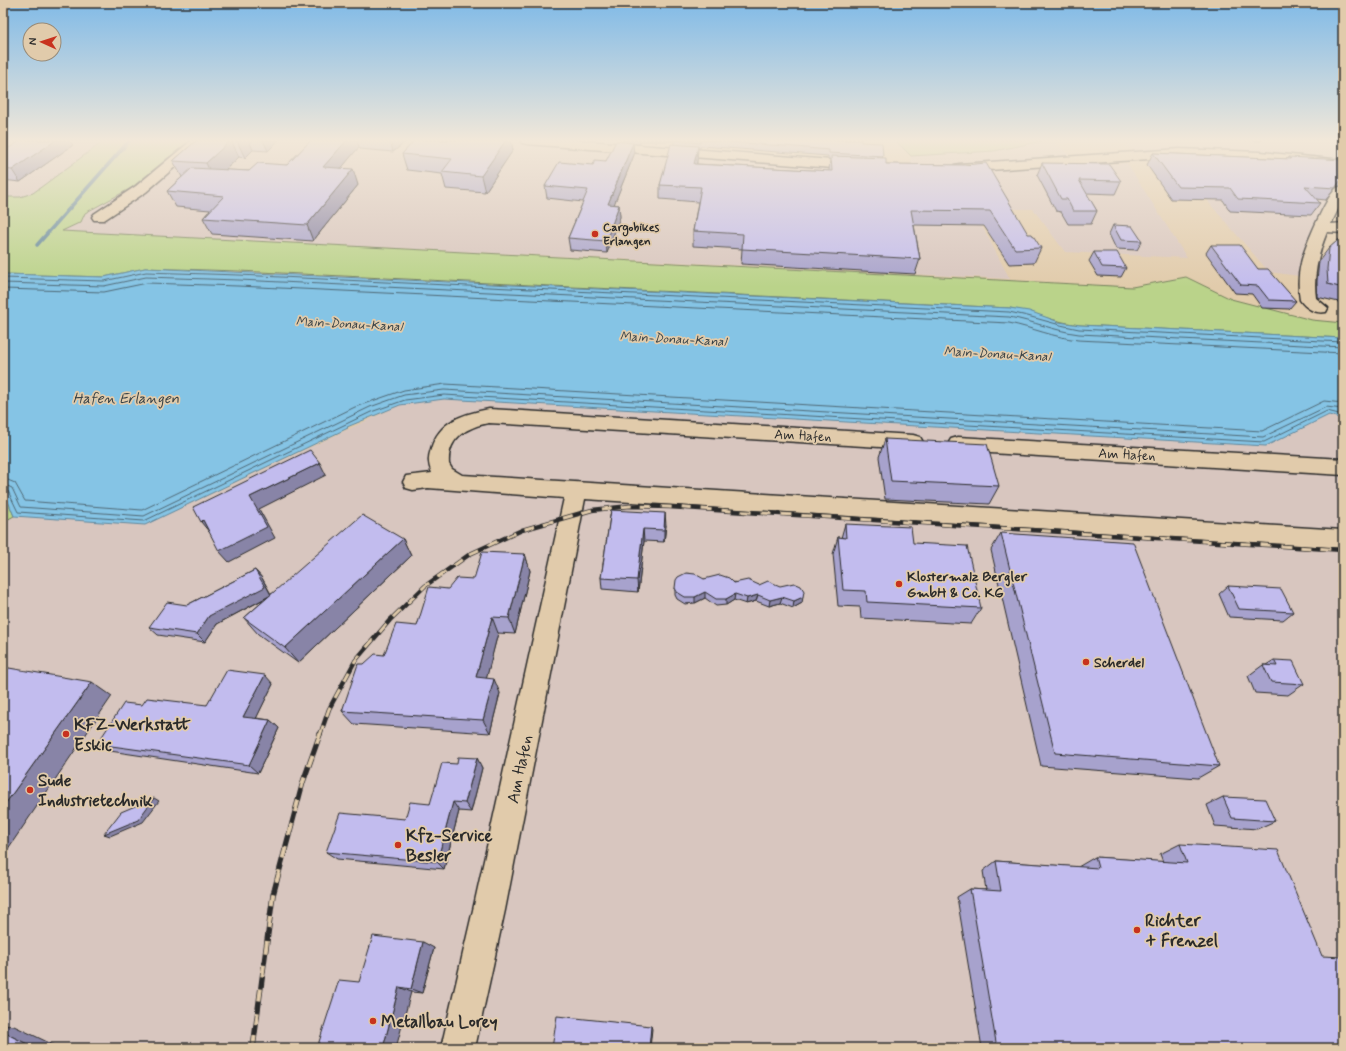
<svg xmlns="http://www.w3.org/2000/svg" width="1346" height="1051" viewBox="0 0 1346 1051" font-family="Mynerve,sans-serif">
<rect width="100%" height="100%" fill="#e1cbab"/>
<filter id="ink" filterUnits="userSpaceOnUse"><feTurbulence type="fractalNoise" baseFrequency=".025" numOctaves="2"/><feDisplacementMap in="SourceGraphic" scale="8" xChannelSelector="R" yChannelSelector="G"/><feConvolveMatrix kernelMatrix="1 2 1 2 8 2 1 2 1" color-interpolation-filters="sRGB"/></filter>
<g filter="url(#ink)">
<g fill="#d8c6bf">
<path d="M40 140 83 143 87 140H506L854 167 910 169 911 156 994 151 1053 140 1080 166 1127 163 1187 258 1065 252 1033 209H973L1010 279 61 231 20 197H3V164Z"/>
<path d="M1123 140H1343V186L1335 192 1306 244 1302 255 1299 276 1269 272 1210 204 1181 160 1151 162 1132 149Z"/>
<path d="M444 399 1266 446 1329 415 1343 419V1048H3V522L14 516 145 525 400 405Z"/>
</g>
<g fill="#bad38a" stroke="#727f5a">
<path d="M105 140H196L182 152 169 157 131 188 85 213 81 222 62 231 1132 287 1186 277 1231 299 1312 320 1343 323V338L1080 325C1055 322 1034 313 1010 308L239 271 145 268 104 277 3 274V197H20L33 193Z"/>
<path d="M895 140H1047L994 151 911 156Z"/>
<path d="M3 489 14 516 3 522Z"/>
</g>
<path fill="#85c4e5" stroke="#61879b" d="M145 268 1010 308 1029 311 1059 322 1080 325 1343 338V419L1329 415 1266 446 444 399 400 405 347 427 348 428 145 525 14 516 3 489V274L104 277Z"/>
<g fill="none" stroke-linecap="round" stroke-linejoin="round">
<g stroke="#4f6875" stroke-width="1">
<path d="M3 278 104 281 146 272 239 275 1009 312C1033 316 1055 325 1079 329L1343 342"/>
<path d="M3 283 104 286 146 277 239 280 1009 317C1033 321 1055 331 1079 334L1343 347"/>
<path d="M3 289 104 292 147 283 238 286 1009 323C1033 328 1053 337 1078 340L1343 353"/>
<path d="M3 478 15 483 25 501 142 510 355 407 404 390 445 384 1262 431 1324 401 1343 403"/>
<path d="M3 484 12 488 21 507 144 516 370 407 404 395 444 390 1263 437 1326 407 1343 409"/>
<path d="M3 489 8 491 18 512 144 521 371 412 405 400 444 395 1264 442 1327 411 1343 415"/>
</g>
<path stroke="#61879b" stroke-width="3.5" d="M37 245 130 140"/>
<defs>
<g id="minor">
<path d="M192 140H206L146 192 104 220H94L92 217 94 214 136 186Z"/>
<path d="M521 140H574L858 162 863 163 865 166 863 169 858 170 527 144 522 143Z"/>
<path d="M1179 149 1261 152 1343 160V168L1261 160 1179 157 959 172 954 171 952 168 954 165 959 164Z"/>
<path d="M1343 186V199L1331 224 1343 223V233L1327 232C1318 254 1313 275 1316 298L1328 308 1326 312C1316 314 1306 309 1300 300 1298 287 1298 275 1301 263 1304 249 1325 199 1335 190 1337 187 1340 187 1343 186Z"/>
<path d="M489 409 913 435 920 437 923 442 920 447 913 449 489 423C467 427 447 438 449 464L452 469 462 475 1343 530V548L585 499 505 910 475 1048H441L473 910 564 498 428 488 413 490 406 488 403 482 406 476 432 473C428 464 428 458 431 449 439 421 463 414 489 409Z"/>
<path d="M958 437 1343 459V475L958 451 951 449 948 444 951 439Z"/>
</g>
</defs>
<use href="#minor" stroke="#2b2b2b" stroke-width="3"/>
<use href="#minor" fill="#e1cbab" fill-rule="evenodd"/>
<defs>
<path id="rail-far1" d="M320 735 329 709 355 661 390 620 425 586 470 554 522 530 592 510 630 506 669 507 1343 550"/>
<path id="rail" d="M253 1048 273 895 303 782 320 734"/>
</defs>
<use href="#rail-far1" stroke="#2b2b2b" stroke-width="4.5"/>
<use href="#rail" stroke="#2b2b2b" stroke-width="5.5"/>
<use href="#rail-far1" stroke="#e1cbab" stroke-width="3" stroke-dasharray="10" stroke-linecap="butt"/>
<use href="#rail" stroke="#e1cbab" stroke-width="4" stroke-dasharray="12" stroke-linecap="butt"/>
</g>
<g fill="#a7a2cd" stroke="#2b2b2b" fill-rule="evenodd">
<path d="M197 140H279L268 151 253 150 245 158 239 157 225 170 249 171 287 165 311 140H408L393 152 360 149 359 147 341 168 358 185 313 241 212 234 203 218 210 210 176 207 167 191 182 177 173 161Z"/>
<path d="M415 140H511L513 150 485 192 446 189 442 174 407 170 402 154Z"/>
<path d="M622 140H861V142L883 156 882 158 886 164 964 165 1041 248 1034 263 1009 264 984 226 914 225 920 259 915 274 741 264 742 249 693 246V231L698 202 660 199V185L674 144V141H640L639 144 633 143 634 155 614 204 619 205 620 217 607 253 570 250 568 238 583 202 547 198 545 186 593 165 606 161 622 142ZM701 146 828 156V159H830L829 171 697 164V161L698 148H700Z"/>
<path d="M1231 140H1262L1261 141Z"/>
<path d="M73 145 20 182 3 180V152Z"/>
<path d="M1153 153 1288 159 1289 157 1336 187 1326 200 1316 199 1320 203 1311 215 1230 211 1223 200 1171 199 1147 165Z"/>
<path d="M1042 163 1121 181 1115 194 1086 193 1097 211 1091 224H1068L1061 212 1056 211 1037 175Z"/>
<path d="M1113 225 1142 241 1137 250 1116 249 1109 234Z"/>
<path d="M1343 236V303L1317 297V281L1319 261 1329 248Z"/>
<path d="M1211 245 1258 269 1296 301 1289 309 1262 308 1252 294 1235 293 1206 253Z"/>
<path d="M1094 252 1126 268 1121 277 1098 276 1089 261Z"/>
<path d="M885 439 999 486 989 504 885 499 879 457Z"/>
<path d="M611 510 666 525 664 542 644 541 638 592 602 589 601 578Z"/>
<path d="M845 524 913 543 981 608 971 624 861 618 860 607 838 606 833 554 838 537 841 538Z"/>
<path d="M1001 533 1219 766 1198 778 1041 766 991 550Z"/>
<path d="M403 539 411 556 298 663 258 634 244 618 268 597 217 624 205 642 158 635 149 627 187 605 255 570 262 578 271 594Z"/>
<path d="M525 554 530 571 515 634 498 633 486 678 500 693 490 733 354 724 342 711 364 664 384 655 417 626 474 579Z"/>
<path d="M704 579 759 585 802 603 793 608 780 603 769 606 756 601 746 604 734 600 726 605 716 606 705 598 695 603 685 604 677 599 675 595V588Z"/>
<path d="M1228 586 1293 612 1283 620 1229 617 1219 594Z"/>
<path d="M1274 660 1304 684 1288 695 1255 693 1248 676 1263 665H1266Z"/>
<path d="M273 684 256 718 270 720 279 728 258 773 110 751 97 744 207 705Z"/>
<path d="M477 758 482 768 471 812 459 811 444 869 337 859 326 852 405 819 430 804 457 764Z"/>
<path d="M1223 797 1275 821 1257 829 1215 826 1207 805Z"/>
<path d="M1180 844 1343 1048H982L957 897 970 889 986 890 983 871 996 861 1078 867 1095 857 1163 862 1160 854Z"/>
<path d="M434 948 422 993 411 992 359 982Z"/>
</g>
<g fill="#8884a7" stroke="#2b2b2b">
<path d="M56 140H69L73 145 20 182 12 170Z"/>
<path d="M231 140 239 157 214 180 206 163Z"/>
<path d="M238 140H249L253 150 245 158 237 141Z"/>
<path d="M263 140H279L268 151Z"/>
<path d="M347 140H357L359 147 329 183 323 167Z"/>
<path d="M390 140H408L393 152Z"/>
<path d="M506 140H511L513 150 485 192 481 176Z"/>
<path d="M633 143 634 155 609 217 608 204Z"/>
<path d="M698 146 697 161 693 179 694 164Z"/>
<path d="M353 169 358 185 313 241 307 225Z"/>
<path d="M1343 177V185L1336 187 1326 200Z"/>
<path d="M619 205 620 217 607 253 606 241Z"/>
<path d="M320 463 326 475 259 509 275 538 229 562 219 551 250 497Z"/>
<path d="M665 513 666 525 664 542V530Z"/>
<path d="M203 520 210 533 201 522Z"/>
<path d="M643 529 644 541 638 592 637 580Z"/>
<path d="M403 539 411 556 298 663 285 648Z"/>
<path d="M525 554 530 571 515 634 509 618Z"/>
<path d="M255 570 262 578 271 595 217 624 205 642 197 634 209 616Z"/>
<path d="M705 592V598L695 603V597Z"/>
<path d="M735 594 734 600 726 605V599Z"/>
<path d="M758 595 756 601 746 604 747 598Z"/>
<path d="M782 597 780 603 769 606 770 600Z"/>
<path d="M803 597 802 603 793 608 794 601Z"/>
<path d="M492 617 498 633 483 692 476 677Z"/>
<path d="M265 675 273 684 253 725 243 717Z"/>
<path d="M494 679 500 693 490 733 483 720Z"/>
<path d="M92 682 112 696 3 856V807Z"/>
<path d="M270 720 279 728 258 773 249 765Z"/>
<path d="M477 758 482 768 471 812 465 803Z"/>
<path d="M154 798 159 801 143 822 110 836 104 834Z"/>
<path d="M453 802 459 811 444 869 437 862Z"/>
<path d="M423 942 434 948 422 993 411 989Z"/>
<path d="M399 987 411 992 396 1048H383Z"/>
<path d="M3 1025 14 1026 60 1048H35L3 1032Z"/>
<path d="M651 1026 652 1029 650 1048H649Z"/>
</g>
<g fill="#c2bcee" stroke="#2b2b2b">
<path d="M21 140H56L12 170 3 169V152Z"/>
<path d="M197 140H238L237 141 231 140 206 163 173 161Z"/>
<path d="M311 140H347L323 167 353 169 307 225 203 218 224 196 167 191 192 168 249 171 258 163 287 165Z"/>
<path d="M415 140H506L481 176 442 172 452 159 402 154Z"/>
<path d="M674 140H861V142L882 143 883 156 829 153V150L785 146 701 140 700 143Z"/>
<path d="M616 141 633 143 608 204 619 205 606 241 568 238 588 190 545 186 559 162 593 165 595 160 606 161Z"/>
<path d="M671 144 698 146 694 164 832 171 831 156 886 158V164L964 165 986 163 1028 234H1032L1041 248 1015 249 990 211 911 210 920 259 742 249 743 234 693 231 701 187 660 185Z"/>
<path d="M1153 153 1291 159 1289 157 1343 160V177L1335 188 1305 186 1320 203 1238 199 1230 188 1178 187Z"/>
<path d="M1042 163 1109 164 1121 181 1079 180 1097 211H1073L1067 199H1061Z"/>
<path d="M1113 225 1132 226 1142 241 1121 240Z"/>
<path d="M1343 236V260L1340 263H1343V288L1328 284 1327 269 1329 248Z"/>
<path d="M1211 245H1240L1258 269H1268L1296 301 1269 300 1258 286 1241 285Z"/>
<path d="M1094 252H1117L1126 268 1102 267Z"/>
<path d="M885 439 987 444 999 486 891 481Z"/>
<path d="M310 450 320 463 250 497 267 527 219 551 203 520 201 522 193 507Z"/>
<path d="M611 510 665 513 664 530 643 529 637 580 601 578Z"/>
<path d="M362 515 403 539 285 648 244 618Z"/>
<path d="M845 524 911 527 913 543 967 546 981 608 867 602 866 591 843 590 838 537 846 538Z"/>
<path d="M1001 533 1133 542 1219 766 1055 753Z"/>
<path d="M482 552 525 554 509 618 492 617 476 677 494 679 483 720 342 711 358 664H364L375 654 384 655 396 624 417 626 429 587 448 589 457 578 474 579Z"/>
<path d="M255 570 265 587 209 616 197 634 149 627 167 602 187 605Z"/>
<path d="M686 573 695 574 704 579 720 575 729 578 734 583 748 580 759 585 768 581 780 586 794 583 801 586 804 591 803 597 794 601 782 597 770 600 758 595 747 598 735 594 726 599H716L705 592 695 597H685L677 592 675 588 676 580 678 577Z"/>
<path d="M1228 586 1281 589 1293 612 1239 609Z"/>
<path d="M1274 660 1293 661 1304 684 1271 682 1263 665 1277 666Z"/>
<path d="M3 667 92 682 3 807Z"/>
<path d="M227 670 265 675 243 717 270 720 249 765 97 744 124 703 142 705 147 698 207 705Z"/>
<path d="M458 757 477 758 465 803 453 802 437 862 326 852 340 813 405 819 410 802 430 804 442 763 457 764Z"/>
<path d="M1223 797 1265 799 1275 821 1232 818Z"/>
<path d="M154 798 138 820 104 834 121 812Z"/>
<path d="M1180 844 1278 850 1322 956 1343 957V1048H997L970 889 1001 891 996 861 1098 868 1095 857 1187 863Z"/>
<path d="M373 936 423 942 411 989 399 987 383 1048H317L339 980 359 982Z"/>
<path d="M557 1016 651 1026 649 1048H552Z"/>
<path d="M3 1032 35 1048H3Z"/>
</g>
</g>
<linearGradient id="sky" x2="0" y2="1"><stop stop-color="#80bae7"/><stop offset="0.49" stop-color="#f2e8d9"/><stop offset="1" stop-color="#f2e8d9" stop-opacity="0"/></linearGradient>
<rect width="1346" height="287" fill="url(#sky)"/>
<g fill="#c8321e" stroke="#e1cbab" stroke-width="1.5">
<circle cx="595" cy="234" r="4"/>
<circle cx="899" cy="584" r="4"/>
<circle cx="1086" cy="662" r="4"/>
<circle cx="66" cy="734" r="4"/>
<circle cx="30" cy="790" r="4"/>
<circle cx="398" cy="845" r="4"/>
<circle cx="1137" cy="930" r="4"/>
<circle cx="373" cy="1021" r="4"/>
</g>
<g text-anchor="middle" stroke-width="3.5" stroke-linejoin="round" paint-order="stroke">
<g font-size="12" font-weight="bold" fill="#2b2b2b" stroke="#e1cbab" text-anchor="start">
<text x="603" y="231">Cargobikes<tspan x="603" dy="14">Erlangen</tspan></text>
</g>
<g font-size="13" font-style="italic" fill="#384247" stroke="#e1cbab">
<text transform="translate(349 323) rotate(3)" y="5">Main-Donau-Kanal</text>
<text transform="translate(673 338) rotate(3)" y="5">Main-Donau-Kanal</text>
<text transform="translate(997 353) rotate(3)" y="5">Main-Donau-Kanal</text>
</g>
<g font-size="14" fill="#2b2b2b" stroke="#e1cbab">
<text transform="translate(803 435) rotate(3)" y="5">Am Hafen</text>
<text transform="translate(1127 454) rotate(3)" y="5">Am Hafen</text>
</g>
<g font-size="14" font-weight="bold" fill="#2b2b2b" stroke="#e1cbab" text-anchor="start">
<text x="907" y="581">Klostermalz Bergler<tspan x="907" dy="16">GmbH &amp; Co. KG</tspan></text>
<text x="1094" y="667">Scherdel</text>
</g>
<g font-size="15" font-style="italic" fill="#384247" stroke="#e1cbab">
<text x="126" y="403">Hafen Erlangen</text>
</g>
<g font-size="17" font-weight="bold" fill="#2b2b2b" stroke="#e1cbab" text-anchor="start">
<text x="74" y="730">KFZ-Werkstatt<tspan x="74" dy="20">Eskic</tspan></text>
<text x="38" y="786">Sude<tspan x="38" dy="20">Industrietechnik</tspan></text>
<text x="406" y="841">Kfz-Service<tspan x="406" dy="20">Besler</tspan></text>
<text x="1145" y="926">Richter<tspan x="1145" dy="20">+ Frenzel</tspan></text>
<text x="381" y="1027">Metallbau Lorey</text>
</g>
<g font-size="17" fill="#2b2b2b" stroke="#e1cbab">
<text transform="translate(519 769) rotate(-78)" y="6">Am Hafen</text>
</g>
</g>
<rect width="1346" height="1051" fill="none" stroke="#e1cbab" stroke-width="16"/>
<rect x="8" y="8" width="1330" height="1035" fill="none" stroke="#2b2b2b" stroke-width="1.5" filter="url(#ink)"/>
<g transform="translate(42 42) rotate(273)"><circle r="19" fill="#e1cbab" stroke="#988b78"/>
<path d="M0-3L7 15L0 10L-7 15Z" fill="#c8321e"/>
<text y="-6" font-size="11" font-weight="bold" text-anchor="middle" fill="#2b2b2b">N</text>
</g>
</svg>
